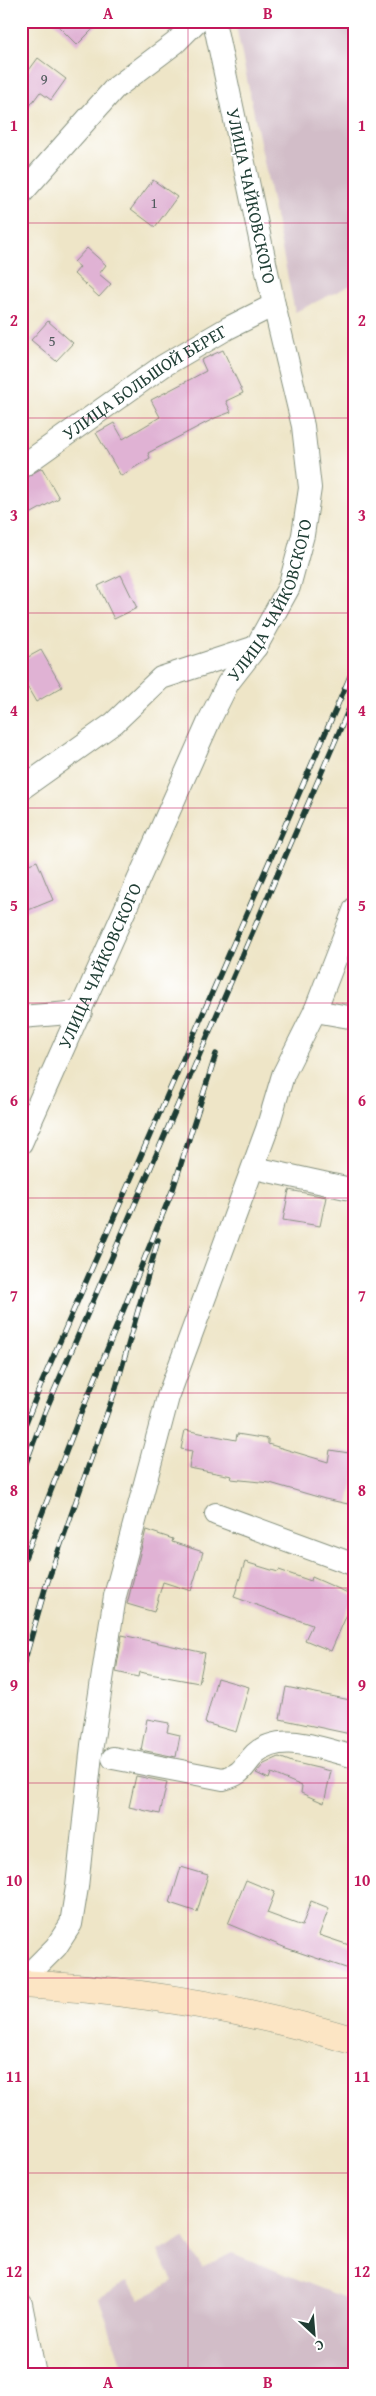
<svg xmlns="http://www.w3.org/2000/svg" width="376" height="2396" viewBox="0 0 376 2396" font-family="'Gentium Book Plus',serif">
<rect width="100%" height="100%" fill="#fff"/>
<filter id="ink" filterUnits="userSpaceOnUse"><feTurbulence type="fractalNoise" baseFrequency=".02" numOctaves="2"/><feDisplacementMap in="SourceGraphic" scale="10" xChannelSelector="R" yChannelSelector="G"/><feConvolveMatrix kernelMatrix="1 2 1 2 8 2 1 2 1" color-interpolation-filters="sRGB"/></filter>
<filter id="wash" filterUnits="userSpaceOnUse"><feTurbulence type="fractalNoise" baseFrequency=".0096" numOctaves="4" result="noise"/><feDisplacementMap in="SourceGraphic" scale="20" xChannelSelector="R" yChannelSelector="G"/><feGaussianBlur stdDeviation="1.12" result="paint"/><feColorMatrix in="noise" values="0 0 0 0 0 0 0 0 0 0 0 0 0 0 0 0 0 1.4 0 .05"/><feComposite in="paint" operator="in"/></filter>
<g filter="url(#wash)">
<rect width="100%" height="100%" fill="#eee5c7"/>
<g fill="#d2bdc8">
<path d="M235 21H355V283L295 312Z"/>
<path d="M184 2238 202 2268 232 2253 355 2302V2375H125L99 2298 128 2281 139 2299 173 2281 158 2252Z"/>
</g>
<g id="blocks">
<g fill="#e0b2d4">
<path d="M53 21H101L77 45Z"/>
<path d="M38 58 66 79 51 100 40 92 21 118V81Z"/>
<path d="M153 180 177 197 155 227 131 209Z"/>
<path d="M87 248 106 265 99 274 111 284 99 297 74 274 80 267 74 262Z"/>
<path d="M48 321 73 343 56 361 31 340Z"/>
<path d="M223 350 243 393 226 401 231 412 215 418 148 453 150 458 121 476 96 433 114 423 123 439 160 417 151 400 206 371 201 360Z"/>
<path d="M42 468 59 498 21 519V480Z"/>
<path d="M121 575 137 608 114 619 98 586Z"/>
<path d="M41 650 62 687 36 702 21 676V661Z"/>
<path d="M37 861 53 900 21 913V867Z"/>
<path d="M289 1190 326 1197 320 1226 283 1220Z"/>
<path d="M185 1430 236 1440 237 1434 268 1439V1444L328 1462 330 1450 355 1454V1469L348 1504 325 1499 270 1483 231 1479 232 1476 189 1468 192 1451 181 1449Z"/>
<path d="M146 1530 173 1539 172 1542 203 1552 191 1591 163 1582 154 1612 127 1604Z"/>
<path d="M245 1562 278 1572 279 1570 311 1581 312 1577 355 1596 331 1651 305 1640 312 1625 234 1597Z"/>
<path d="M122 1635 205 1653 199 1683 139 1672 138 1677 116 1672Z"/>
<path d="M217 1678 249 1687 236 1732 205 1723Z"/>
<path d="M286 1687 355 1701V1735L280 1719Z"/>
<path d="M147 1719 169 1723 167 1732 180 1735 176 1757 141 1750Z"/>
<path d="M279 1757 292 1762 331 1771 324 1803 301 1793 302 1786 271 1773 269 1779 256 1773 264 1764Z"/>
<path d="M136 1776 167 1782 160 1814 129 1807Z"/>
<path d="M181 1867 208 1875 197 1912 170 1903Z"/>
<path d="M246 1880 275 1892 267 1913 302 1926 311 1901 329 1908 319 1935 355 1947V1971L286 1948 228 1924Z"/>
</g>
</g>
</g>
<g filter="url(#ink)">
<use href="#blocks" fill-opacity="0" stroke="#86917e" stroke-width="1"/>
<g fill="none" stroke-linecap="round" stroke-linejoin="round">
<defs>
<g id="street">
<path d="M21 194 114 89 175 43 197 21"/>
<path id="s1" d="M21 467 163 366 228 328 274 305"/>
<path d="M21 789 114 723 161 678 256 647"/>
<path d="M315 1011 355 1018"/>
<path d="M21 1017 81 1012"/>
<path id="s2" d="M21 1143 210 719 228 683 256 647 289 587 303 535 310 488 303 426 274 305 214 21"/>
<path d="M264 1170 355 1190"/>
<path d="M216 1514 355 1565"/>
<path d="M113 1758 223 1779C244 1774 242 1767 255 1754 282 1730 324 1750 355 1757"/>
<path d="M21 1982 56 1947 71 1924 77 1887 92 1745 115 1596 168 1397 267 1129 283 1075 315 1011 355 908"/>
<path d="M21 2304 35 2375"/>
</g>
<path id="secondary" d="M21 1984C135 1990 246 2008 355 2041"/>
</defs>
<use href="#street" stroke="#86917e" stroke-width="24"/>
<use href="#secondary" stroke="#86917e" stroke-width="29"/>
<use href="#street" stroke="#fff" stroke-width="22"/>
<use href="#secondary" stroke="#fce5c4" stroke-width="28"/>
<defs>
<g id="rail">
<path d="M21 1435 40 1387 355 665"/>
<path d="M21 1476 45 1412 355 695"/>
<path d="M21 1568 81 1413 173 1189 216 1054"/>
<path d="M21 1673 45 1589 116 1388 158 1240"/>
</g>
</defs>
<use href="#rail" stroke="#1f3d34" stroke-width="5.5"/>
<use href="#rail" stroke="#fff" stroke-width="4" stroke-dasharray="11" stroke-linecap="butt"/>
</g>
</g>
<path fill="none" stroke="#c2185b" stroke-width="1" stroke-opacity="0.55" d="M188 21V2375M21 223H355M21 418H355M21 613H355M21 808H355M21 1003H355M21 1198H355M21 1393H355M21 1588H355M21 1783H355M21 1978H355M21 2173H355"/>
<g text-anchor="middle" stroke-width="4" stroke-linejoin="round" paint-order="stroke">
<g font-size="15" fill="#4f5a5c">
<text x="44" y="84">9</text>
<text x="154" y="208">1</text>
<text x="52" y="346">5</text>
</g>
<g font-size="18" fill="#1f3d34" stroke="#fff">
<text transform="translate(251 196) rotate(78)" y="6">УЛИЦА ЧАЙКОВСКОГО</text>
<text dy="6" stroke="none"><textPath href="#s1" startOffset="150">УЛИЦА БОЛЬШОЙ БЕРЕГ</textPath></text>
<text dy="6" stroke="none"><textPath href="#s2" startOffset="599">УЛИЦА ЧАЙКОВСКОГО</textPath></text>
<text dy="6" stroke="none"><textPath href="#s2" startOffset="194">УЛИЦА ЧАЙКОВСКОГО</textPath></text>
</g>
</g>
<rect width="376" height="2396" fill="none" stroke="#fff" stroke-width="55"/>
<g transform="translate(314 2334) rotate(154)" stroke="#ffffff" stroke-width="4" paint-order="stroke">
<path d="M0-4L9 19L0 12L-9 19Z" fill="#1f3d34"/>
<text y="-8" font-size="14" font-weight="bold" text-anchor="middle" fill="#1f3d34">С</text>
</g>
<rect x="28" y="28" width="320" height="2340" fill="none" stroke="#c2185b" stroke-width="2"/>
<g font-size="16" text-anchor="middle" font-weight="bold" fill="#c2185b">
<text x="108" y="19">A</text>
<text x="268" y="19">B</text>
<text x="14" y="131">1</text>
<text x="362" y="131">1</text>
<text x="14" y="326">2</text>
<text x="362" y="326">2</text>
<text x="14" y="521">3</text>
<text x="362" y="521">3</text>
<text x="14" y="716">4</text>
<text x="362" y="716">4</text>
<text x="14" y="911">5</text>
<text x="362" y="911">5</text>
<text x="14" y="1106">6</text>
<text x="362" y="1106">6</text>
<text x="14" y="1301">7</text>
<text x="362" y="1301">7</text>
<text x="14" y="1496">8</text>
<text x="362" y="1496">8</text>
<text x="14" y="1691">9</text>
<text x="362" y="1691">9</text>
<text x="14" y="1886">10</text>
<text x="362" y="1886">10</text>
<text x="14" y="2082">11</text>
<text x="362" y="2082">11</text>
<text x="14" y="2277">12</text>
<text x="362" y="2277">12</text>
<text x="108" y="2388">A</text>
<text x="268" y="2388">B</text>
</g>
</svg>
